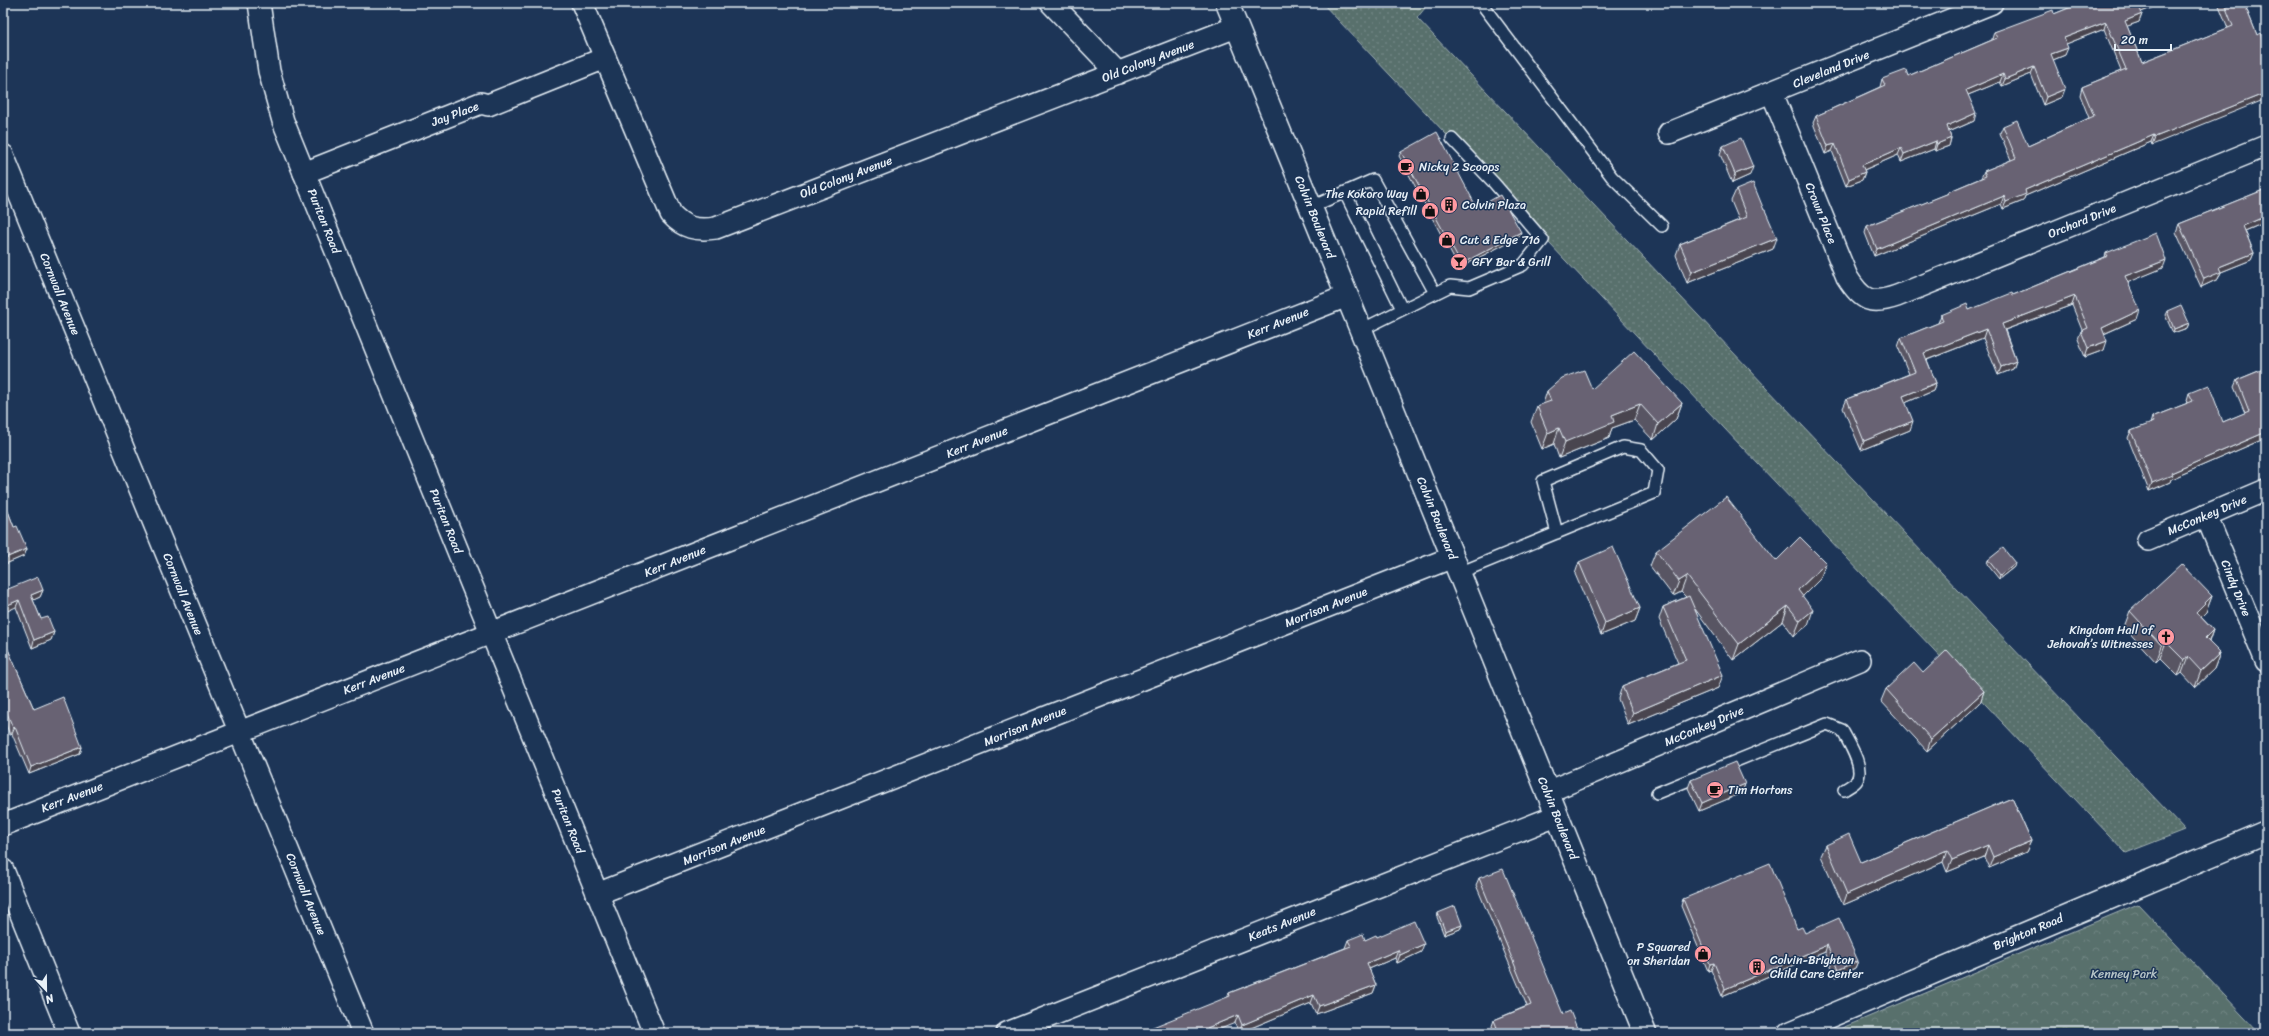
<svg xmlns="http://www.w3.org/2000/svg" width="2269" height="1036" viewBox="0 0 2269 1036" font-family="Sriracha,sans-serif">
<defs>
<pattern id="grass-dots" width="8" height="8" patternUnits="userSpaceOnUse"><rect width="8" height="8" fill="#58706c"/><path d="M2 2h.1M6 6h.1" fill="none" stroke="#708582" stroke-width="1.8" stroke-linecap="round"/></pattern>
<pattern id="park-crowns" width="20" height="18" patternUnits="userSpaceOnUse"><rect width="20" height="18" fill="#58706c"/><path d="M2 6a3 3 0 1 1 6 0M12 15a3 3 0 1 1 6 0" fill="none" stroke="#708582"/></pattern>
</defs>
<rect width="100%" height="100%" fill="#1d3557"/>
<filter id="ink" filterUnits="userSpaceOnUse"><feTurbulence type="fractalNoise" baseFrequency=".025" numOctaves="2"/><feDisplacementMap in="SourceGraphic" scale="8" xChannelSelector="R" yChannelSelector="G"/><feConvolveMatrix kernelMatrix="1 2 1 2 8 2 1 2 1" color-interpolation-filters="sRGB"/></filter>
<g filter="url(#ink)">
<path fill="url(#grass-dots)" stroke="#a0b0b2" d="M1322 3H1420L1425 8 1417 18 2185 830 2126 853Z"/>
<path fill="url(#park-crowns)" stroke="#a0b0b2" d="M2138 904 2260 1033H1830Z"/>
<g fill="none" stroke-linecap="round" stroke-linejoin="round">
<defs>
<g id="lane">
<path d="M1481 3 1612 177 1662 226"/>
<path d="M1345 193 1402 309"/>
<path d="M1311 207 1373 180 1435 293"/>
<path d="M1361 330 1450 286 1469 288 1523 265 1543 240 1494 183 1452 139"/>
<path d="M1459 573C1524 546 1589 520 1654 493L1658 470 1641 450 1623 447 1543 481 1557 533"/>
<path d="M1657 793 1827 724 1842 730C1848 742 1865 767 1857 780 1855 784 1848 787 1844 790"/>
</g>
<g id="street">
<path d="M259 3 269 71 283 121 654 1033"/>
<path d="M582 3 671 214C684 228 696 231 716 228L1236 27"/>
<path d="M1051 3 1118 73"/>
<path d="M1772 93 1847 277C1862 301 1871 305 1897 296L2266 146"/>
<path d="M1669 133 1992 3"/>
<path d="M3 155 363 1033"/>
<path d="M304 173 481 103 488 105 605 58"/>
<path d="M2206 515 2266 661"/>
<path d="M2148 540 2266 490"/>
<path d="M1547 792 1860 660"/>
<path d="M3 825 1347 296"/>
<path d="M3 870 69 1033"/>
<path d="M597 894 1453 557"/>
<path d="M1007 1033 1556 816"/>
</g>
<g id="secondary">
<path d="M1227 3 1361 330 1645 1033"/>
<path d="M1790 1033 2266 832"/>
</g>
</defs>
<use href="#lane" stroke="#e8f1f8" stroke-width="14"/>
<use href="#street" stroke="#e8f1f8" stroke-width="24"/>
<use href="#secondary" stroke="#e8f1f8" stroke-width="25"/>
<use href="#lane" stroke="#1d3557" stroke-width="11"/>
<use href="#street" stroke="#1d3557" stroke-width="21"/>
<use href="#secondary" stroke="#1d3557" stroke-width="22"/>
</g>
<g fill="#595463" stroke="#e8f1f8">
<path d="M2081 3H2164L2141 12 2142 14 2139 22 2127 26 2142 62 2228 28 2218 3H2244L2257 35 2152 145 2151 142 2025 196 2023 201 2003 209 2001 204 1874 256 1865 233 1867 226 1947 194 1948 192 1981 178 1984 171 2011 160 2000 133 2003 126 2028 146 2089 118 2080 95 2082 87 2121 71 2104 29 2066 44 2065 55 2053 60 2062 97 2043 105 2031 74 2002 86 2000 82 1968 95 1974 121 1949 132 1951 138 1949 146 1935 151 1934 149 1901 162 1898 155 1864 170 1865 172 1862 180 1846 186 1832 151 1825 154 1813 123 1816 116 1880 87 1882 79 1908 76 1992 40V39L1994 32 2054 14Z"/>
<path d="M1723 146 1750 175 1732 183 1720 154Z"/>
<path d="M1401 152 1477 208 1520 236 1459 268 1399 156Z"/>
<path d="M2266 189V222L2245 231 2254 253 2251 260 2221 272 2218 279 2201 287 2176 232 2179 224Z"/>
<path d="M1736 190 1764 210 1773 249 1687 283 1676 255 1680 244 1739 220 1731 201Z"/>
<path d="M2106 253 2163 268 2128 282 2137 319 2104 334V350L2085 357 2078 339 2081 331 2082 330 2072 305 2005 330 2016 361 2013 369 1998 375 1983 338 1927 360 1936 383 1933 391 1905 403 1910 430 1861 450 1843 408 1847 399 1909 374 1898 347 1901 338 1938 323 1941 315 1969 310 2013 295 2105 257Z"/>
<path d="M2167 311 2189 323 2187 328 2173 333 2165 315Z"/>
<path d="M2266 368V438L2171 479 2170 482 2149 491 2128 438 2131 431 2150 424 2152 417 2188 403 2187 400 2189 393 2223 422 2245 413 2234 387 2237 380Z"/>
<path d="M1592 389 1682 403 1676 419 1653 440 1634 420 1612 428 1609 438 1559 458 1554 444 1542 449 1531 422 1537 406 1543 404 1547 391Z"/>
<path d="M3 498 14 527 27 549 24 556 3 565Z"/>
<path d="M1656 551 1776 561 1820 579 1802 596 1808 625 1794 636 1783 621 1733 660 1695 609 1718 688 1628 725 1618 699 1622 686 1678 663 1659 619 1663 607 1686 597 1681 592 1673 596 1650 566Z"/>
<path d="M1988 560 2014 567 1999 579 1987 564Z"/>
<path d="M1579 562 1640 608 1635 621 1601 635 1575 574Z"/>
<path d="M43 590 40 597 33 600 41 619 54 632 51 640 32 648 16 607 3 591Z"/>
<path d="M2212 596 2206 612 2201 617 2213 630 2209 642 2220 653 2214 669 2195 687 2182 673 2178 676 2160 658 2156 662 2124 627 2130 611Z"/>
<path d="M3 638 34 709 82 747 80 754 29 774 12 734 10 735 3 717Z"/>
<path d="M1923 673 1984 691 1980 703 1927 751 1881 701 1886 689Z"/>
<path d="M1691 780 1745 784 1742 793 1699 811 1688 788Z"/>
<path d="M2012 798 2031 841 2026 852 1989 868 1984 857 1947 872 1943 862 1843 905 1821 856 1826 845 1861 862Z"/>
<path d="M1479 878 1563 1014 1579 1033H1494L1492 1026 1494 1020 1527 1006 1476 885Z"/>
<path d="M1683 899 1797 929 1858 961 1855 968 1836 977 1825 952 1722 996 1711 970 1708 971 1681 906Z"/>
<path d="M1438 913 1462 925 1460 929 1444 935 1437 917Z"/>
<path d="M1377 937 1421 952 1397 963 1395 958 1369 969 1376 985 1373 993 1316 1014 1311 1003 1239 1033 1235 1023 1227 997 1229 993 1345 948 1348 940H1365Z"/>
</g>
<g fill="#484550" stroke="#e8f1f8">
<path d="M2147 3H2164L2136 14 2139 6Z"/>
<path d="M2142 14 2139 22 2122 28 2125 21Z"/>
<path d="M2106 22 2104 29 2061 46 2064 38Z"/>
<path d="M2068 48 2065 55 2048 62 2051 54Z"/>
<path d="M2034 67 2031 74 2002 86 2005 79Z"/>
<path d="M2003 74 2000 82 1963 97 1966 90Z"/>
<path d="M2065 89 2062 97 2043 105 2046 97Z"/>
<path d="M2266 93V99L2152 145 2155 137Z"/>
<path d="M1976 113 1974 121 1944 134 1947 126Z"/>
<path d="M2154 135 2151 142 2025 196 2023 201 2003 209 2006 202 2025 190Z"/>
<path d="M1951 138 1949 146 1935 151 1937 144Z"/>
<path d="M1936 141 1934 149 1901 162 1904 154Z"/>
<path d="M1835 144 1832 151 1825 154 1828 146Z"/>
<path d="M1901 148 1898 155 1859 172 1862 165Z"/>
<path d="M1753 167 1750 175 1732 183 1735 174Z"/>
<path d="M1865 172 1862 180 1846 186 1849 179Z"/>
<path d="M2004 196 2001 204 1874 256 1877 249Z"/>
<path d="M2266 216V222L2240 233 2243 226Z"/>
<path d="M1521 232 1520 236 1459 268 1461 264Z"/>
<path d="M1777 238 1773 249 1687 283 1692 272Z"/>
<path d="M2254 253 2251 260 2221 272 2218 279 2201 287 2204 279 2219 267Z"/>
<path d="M2166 260 2163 268 2122 285 2125 276Z"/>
<path d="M2075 296 2072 305 1999 332 2002 324Z"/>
<path d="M2140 310 2137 319 2099 336 2102 328Z"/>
<path d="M2189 323 2187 328 2173 333 2174 329Z"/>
<path d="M1986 329 1983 338 1921 362 1924 353Z"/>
<path d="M2107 341 2104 350 2085 357 2088 348Z"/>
<path d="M2016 361 2013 369 1998 375 2001 367Z"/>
<path d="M1936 383 1933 391 1900 405 1903 396Z"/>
<path d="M1682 403 1676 419 1653 440 1658 424Z"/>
<path d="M1640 404 1634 420 1612 428 1609 438 1559 458 1565 442 1612 415Z"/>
<path d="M1913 421 1910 430 1861 450 1864 441Z"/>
<path d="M1559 428 1554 444 1542 449 1548 433Z"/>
<path d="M2266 432V438L2171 479 2170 482 2149 491 2152 483 2171 473Z"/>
<path d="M27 549 24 556 3 565 5 558Z"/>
<path d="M1826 563 1820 579 1793 606 1798 590Z"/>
<path d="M2015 563 2014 567 1999 579 2000 575Z"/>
<path d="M1687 576 1681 592 1673 596 1679 581Z"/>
<path d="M43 590 40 597 29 602 31 595Z"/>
<path d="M2212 596 2206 612 2190 628 2196 612Z"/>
<path d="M19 600 16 607 3 613V607Z"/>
<path d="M1788 606 1783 621 1733 660 1739 644Z"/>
<path d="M1640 608 1635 621 1601 635 1605 623Z"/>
<path d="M1813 610 1808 625 1794 636 1800 621Z"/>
<path d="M2213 630 2207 646 2205 638Z"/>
<path d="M54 632 51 640 32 648 34 640Z"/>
<path d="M2166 642 2160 658 2156 662 2162 646Z"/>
<path d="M2220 653 2214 669 2195 687 2201 671Z"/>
<path d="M2188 657 2182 673 2178 676 2184 660Z"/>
<path d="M1723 675 1718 688 1628 725 1633 713Z"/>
<path d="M1984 691 1980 703 1927 751 1931 739Z"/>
<path d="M15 727 12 734 10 735 13 728Z"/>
<path d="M82 747 80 754 29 774 31 767Z"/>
<path d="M1745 784 1742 793 1699 811 1702 803Z"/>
<path d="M2031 841 2026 852 1989 868 1993 857Z"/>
<path d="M1988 845 1984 857 1947 872 1952 860Z"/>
<path d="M1947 850 1943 862 1843 905 1847 894Z"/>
<path d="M1462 925 1460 929 1444 935 1445 931Z"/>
<path d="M1424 944 1421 952 1397 963 1400 955Z"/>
<path d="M1827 945 1825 952 1722 996 1725 989Z"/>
<path d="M1398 950 1395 958 1364 971 1367 963Z"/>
<path d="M1858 961 1855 968 1836 977 1838 970Z"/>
<path d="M1714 963 1711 970 1708 971 1710 964Z"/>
<path d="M1376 985 1373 993 1316 1014 1319 1006Z"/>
<path d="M1314 995 1311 1003 1239 1033 1242 1025Z"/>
<path d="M1238 1015 1235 1023 1211 1033H1205L1207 1028Z"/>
</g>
<g fill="#676273" stroke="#e8f1f8">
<path d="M2081 3H2147L2139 6 2142 14 2125 21 2142 62 2233 26 2224 3H2244L2257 35 2260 33 2266 48V93L2155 137 2154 135 2025 190 2026 194 2006 202 2004 196 1877 249 1867 226 1949 193 1948 192 1986 176 1984 171 2016 158 2003 126 2017 120 2028 146 2094 116 2082 87 2126 69 2106 22 2064 38 2068 48 2051 54 2065 89 2046 97 2034 67 2005 79 2003 74 1966 90 1976 113 1947 126 1951 138 1937 144 1936 141 1904 154 1901 148 1862 165 1865 172 1849 179 1835 144 1828 146 1816 116 1885 85 1882 79 1906 70 1908 76 1997 38 1994 32 2053 10 2054 14Z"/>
<path d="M1437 132 1477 208 1500 195 1521 232 1461 264 1401 152Z"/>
<path d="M1741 138 1753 167 1735 174 1723 146Z"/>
<path d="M1753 183 1764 210H1765L1777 238 1692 272 1680 244 1747 217 1736 190Z"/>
<path d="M2266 189V216L2243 226 2254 253 2219 267 2221 272 2204 279 2179 224Z"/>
<path d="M2156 233 2166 260 2125 276 2140 310 2102 328 2107 341 2088 348 2081 331 2088 328 2075 296 2002 324 2016 361 2001 367 1986 329 1924 353 1936 383 1903 396 1913 421 1864 441 1847 399 1915 372 1901 338 1943 321 1941 315 1967 304 1969 310 2012 293 2013 295 2108 256 2106 253Z"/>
<path d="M2181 305 2189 323 2174 329 2167 311Z"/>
<path d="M1634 351 1682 403 1658 424 1640 404 1612 415 1614 422 1565 442 1559 428 1548 433 1537 406 1551 401 1547 391 1562 378 1584 370 1592 389Z"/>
<path d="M2266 368V432L2171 473 2172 475 2152 483 2131 431 2154 422 2152 417 2193 401 2189 393 2209 385 2223 422 2249 411 2237 380Z"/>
<path d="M1726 497 1776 561 1800 537 1826 563 1798 590 1813 610 1800 621 1788 606 1739 644 1687 576 1679 581 1656 551Z"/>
<path d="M3 498 14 527 17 526 27 549 5 558 3 553Z"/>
<path d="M1613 547 1640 608 1605 623 1579 562Z"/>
<path d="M2003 548 2015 563 2000 575 1988 560Z"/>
<path d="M2181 564 2212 596 2196 612 2213 630 2205 638 2220 653 2201 671 2188 657 2184 660 2166 642 2162 646 2130 611Z"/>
<path d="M38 577 43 590 31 595 41 619 48 617 54 632 34 640 19 600 3 607V591Z"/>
<path d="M1689 596 1723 675 1633 713 1622 686 1686 660 1663 607Z"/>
<path d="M3 638 34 709 63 697 82 747 31 767 15 727 13 728 3 703Z"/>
<path d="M1947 650 1984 691 1931 739 1886 689 1914 663 1923 673Z"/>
<path d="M1735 762 1745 784 1702 803 1691 780Z"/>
<path d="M2012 798 2031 841 1993 857 1988 845 1952 860 1947 850 1847 894 1826 845 1849 834 1861 862Z"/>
<path d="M1770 863 1797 929 1802 927 1805 933 1839 918 1858 961 1838 970 1827 945 1725 989 1714 963 1710 964 1683 899Z"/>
<path d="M1503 869 1563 1014 1570 1011 1579 1033H1499L1494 1020 1531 1005 1479 878Z"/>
<path d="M1455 906 1462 925 1445 931 1438 913Z"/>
<path d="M1414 921 1424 944 1400 955 1398 950 1367 963 1376 985 1319 1006 1314 995 1242 1025 1238 1015 1207 1028 1209 1033H1138L1230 996 1229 993 1351 946 1348 940 1363 934 1365 940 1376 935 1377 937Z"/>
<path d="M1135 1031V1033H1130Z"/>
</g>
</g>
<defs>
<symbol id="cafe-disc" viewBox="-11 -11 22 22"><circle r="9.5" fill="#ff9aa2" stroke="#1d3557"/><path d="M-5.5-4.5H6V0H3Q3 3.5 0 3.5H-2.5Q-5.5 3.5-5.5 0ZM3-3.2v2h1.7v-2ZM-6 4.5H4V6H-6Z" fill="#111"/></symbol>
<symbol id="shop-disc" viewBox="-11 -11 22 22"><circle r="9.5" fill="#ff9aa2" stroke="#1d3557"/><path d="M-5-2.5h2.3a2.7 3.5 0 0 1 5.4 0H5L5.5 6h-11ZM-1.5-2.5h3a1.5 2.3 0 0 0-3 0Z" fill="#111"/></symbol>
<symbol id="building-disc" viewBox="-11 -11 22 22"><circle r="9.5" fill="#ff9aa2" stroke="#1d3557"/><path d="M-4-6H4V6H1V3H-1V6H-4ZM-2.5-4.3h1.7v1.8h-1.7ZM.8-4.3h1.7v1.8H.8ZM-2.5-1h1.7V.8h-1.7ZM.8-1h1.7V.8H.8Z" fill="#111"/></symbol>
<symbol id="bar-disc" viewBox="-11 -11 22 22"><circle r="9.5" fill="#ff9aa2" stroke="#1d3557"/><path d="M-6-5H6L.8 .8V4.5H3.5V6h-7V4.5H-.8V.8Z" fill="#111"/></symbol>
<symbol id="church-disc" viewBox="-11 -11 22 22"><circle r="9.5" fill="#ff9aa2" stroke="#1d3557"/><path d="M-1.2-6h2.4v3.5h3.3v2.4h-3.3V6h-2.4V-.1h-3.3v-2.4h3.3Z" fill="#111"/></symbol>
</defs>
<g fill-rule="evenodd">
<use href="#cafe-disc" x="1396" y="157" width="20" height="20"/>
<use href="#shop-disc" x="1411" y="184" width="20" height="20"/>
<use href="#building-disc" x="1439" y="195" width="20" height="20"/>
<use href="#shop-disc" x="1420" y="201" width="20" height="20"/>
<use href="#shop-disc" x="1437" y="230" width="20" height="20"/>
<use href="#bar-disc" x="1449" y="252" width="20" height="20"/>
<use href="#church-disc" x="2156" y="627" width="20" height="20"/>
<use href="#cafe-disc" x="1705" y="780" width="20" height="20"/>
<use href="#shop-disc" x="1693" y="944" width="20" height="20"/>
<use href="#building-disc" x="1747" y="957" width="20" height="20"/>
</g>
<g text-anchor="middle" stroke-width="3" stroke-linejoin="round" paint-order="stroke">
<g font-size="12" fill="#e8f1f8" stroke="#1d3557">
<text transform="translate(1148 61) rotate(-21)" y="4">Old Colony Avenue</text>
<text transform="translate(1831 69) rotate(-22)" y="4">Cleveland Drive</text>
<text transform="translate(455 114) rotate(-20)" y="4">Jay Place</text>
<text transform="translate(846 177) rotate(-21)" y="4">Old Colony Avenue</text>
<text transform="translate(1821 213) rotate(68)" y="4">Crown Place</text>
<text transform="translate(1315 217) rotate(68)" y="4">Colvin Boulevard</text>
<text transform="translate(324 221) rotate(68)" y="4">Puritan Road</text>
<text transform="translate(2082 221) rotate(-22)" y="4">Orchard Drive</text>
<text transform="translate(60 294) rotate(68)" y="4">Cornwall Avenue</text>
<text transform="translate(1278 323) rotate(-22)" y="4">Kerr Avenue</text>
<text transform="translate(977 442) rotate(-22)" y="4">Kerr Avenue</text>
<text transform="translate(2207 515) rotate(-23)" y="4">McConkey Drive</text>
<text transform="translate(1437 518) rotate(68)" y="4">Colvin Boulevard</text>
<text transform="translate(446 521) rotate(68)" y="4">Puritan Road</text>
<text transform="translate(675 561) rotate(-22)" y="4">Kerr Avenue</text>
<text transform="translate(2236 588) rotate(68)" y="4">Cindy Drive</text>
<text transform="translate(183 594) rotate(68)" y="4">Cornwall Avenue</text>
<text transform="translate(1326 607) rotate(-22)" y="4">Morrison Avenue</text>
<text transform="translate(374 679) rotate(-21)" y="4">Kerr Avenue</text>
<text transform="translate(1025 726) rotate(-22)" y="4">Morrison Avenue</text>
<text transform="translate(1704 726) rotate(-23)" y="4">McConkey Drive</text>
<text transform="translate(72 797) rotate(-21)" y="4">Kerr Avenue</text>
<text transform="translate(1558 818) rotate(68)" y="4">Colvin Boulevard</text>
<text transform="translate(568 821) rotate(68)" y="4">Puritan Road</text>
<text transform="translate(724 845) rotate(-22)" y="4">Morrison Avenue</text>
<text transform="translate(306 894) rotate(68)" y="4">Cornwall Avenue</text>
<text transform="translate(1282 924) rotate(-22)" y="4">Keats Avenue</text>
<text transform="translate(2028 932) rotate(-23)" y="4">Brighton Road</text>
</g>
<g font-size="12" fill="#e8f1f8" stroke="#1d3557" text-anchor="start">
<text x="1419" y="171">Nicky 2 Scoops</text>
<text x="1408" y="198" text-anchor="end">The Kokoro Way</text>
<text x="1462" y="209">Colvin Plaza</text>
<text x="1417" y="215" text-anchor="end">Rapid Refill</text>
<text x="1460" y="244">Cut &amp; Edge 716</text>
<text x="1472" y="266">GFY Bar &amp; Grill</text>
<text x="2153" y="634" text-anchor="end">Kingdom Hall of<tspan x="2153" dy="14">Jehovah’s Witnesses</tspan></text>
<text x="1728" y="794">Tim Hortons</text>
<text x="1690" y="951" text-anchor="end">P Squared<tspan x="1690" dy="14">on Sheridan</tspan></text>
<text x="1770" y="964">Colvin-Brighton<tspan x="1770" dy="14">Child Care Center</tspan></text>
</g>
<g font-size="12" fill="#b6c4c7" stroke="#1d3557">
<text x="2124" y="978">Kenney Park</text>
</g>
</g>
<rect width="2269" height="1036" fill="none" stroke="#1d3557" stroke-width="16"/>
<rect x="8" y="8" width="2253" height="1020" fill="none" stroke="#e8f1f8" stroke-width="1.5" filter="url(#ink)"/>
<g transform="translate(46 990) rotate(158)" stroke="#1d3557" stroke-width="3" paint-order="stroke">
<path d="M0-3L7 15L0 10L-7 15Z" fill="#e8f1f8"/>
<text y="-6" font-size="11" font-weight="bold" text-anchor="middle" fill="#e8f1f8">N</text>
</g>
<path d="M2115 44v6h56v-6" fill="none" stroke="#e8f1f8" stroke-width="2"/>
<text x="2121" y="44" font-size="12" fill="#e8f1f8" stroke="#1d3557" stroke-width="3" paint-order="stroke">20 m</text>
</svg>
